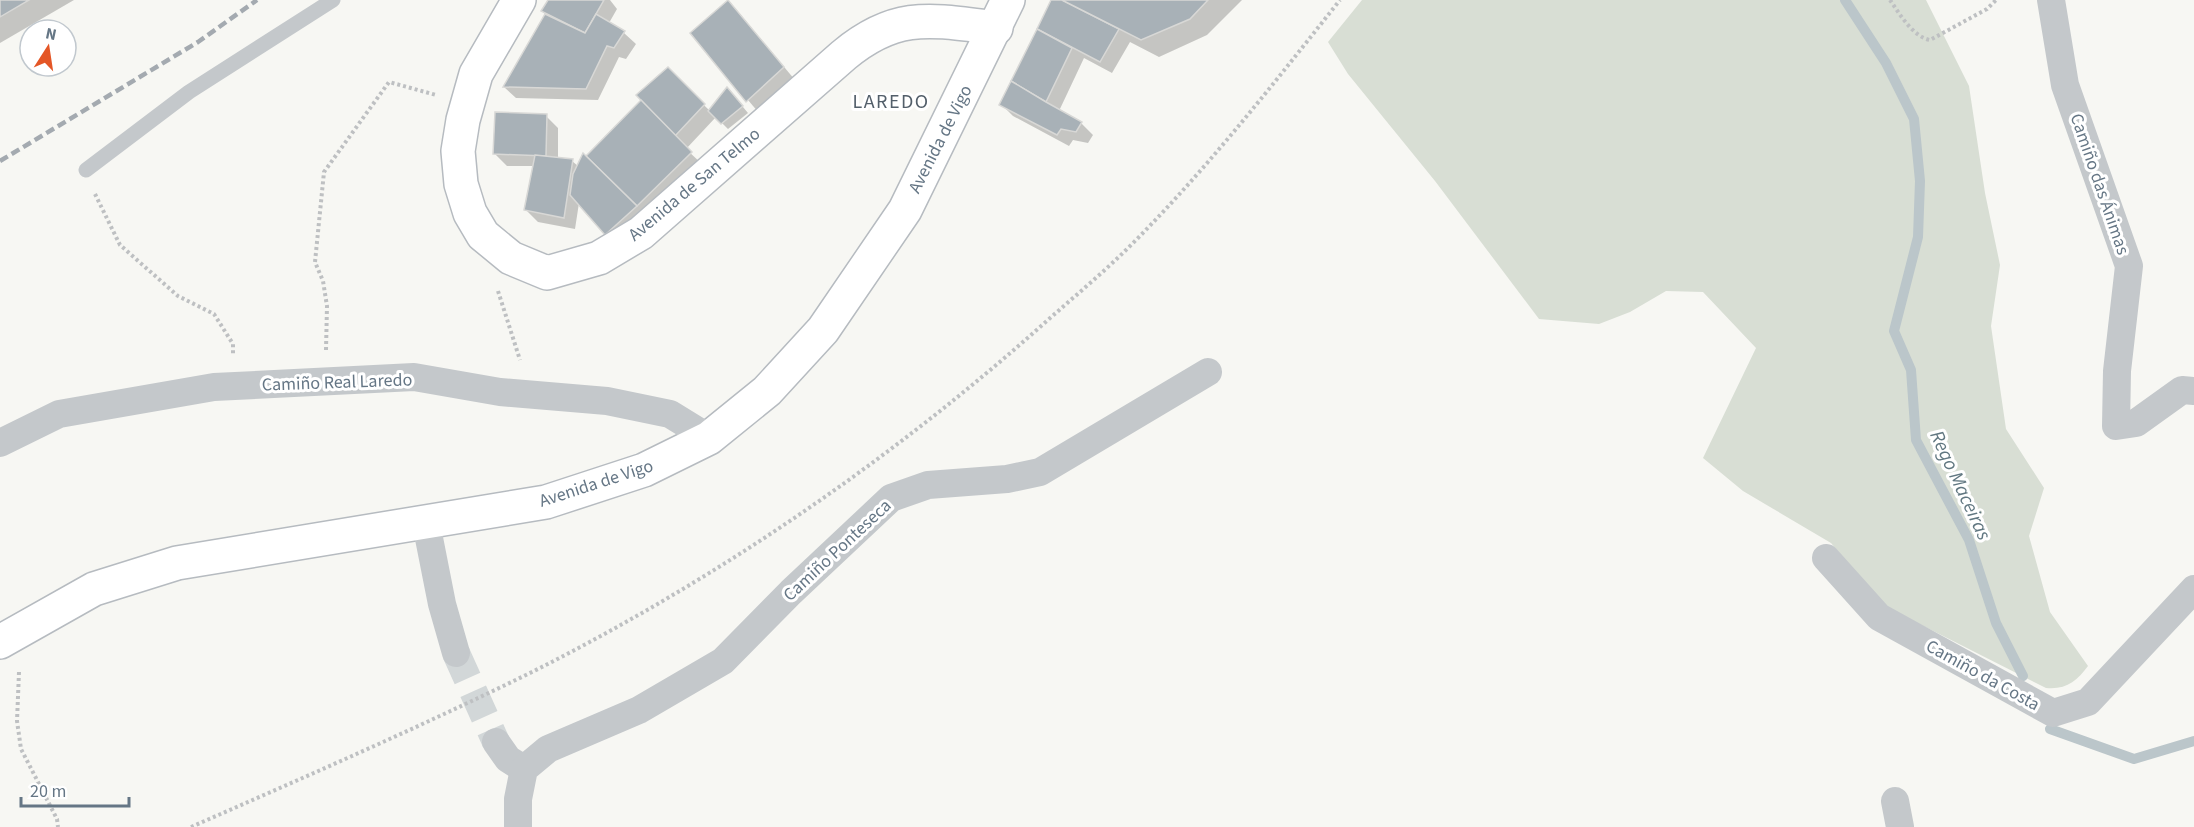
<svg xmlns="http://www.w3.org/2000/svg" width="2194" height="827" viewBox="0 0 2194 827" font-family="'Source Sans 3',sans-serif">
<rect width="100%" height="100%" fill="#f7f7f3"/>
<path fill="#d8ded4" d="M1362 0H1926L1969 86 1985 193 2000 265 1991 326 2006 429 2044 488 2029 536 2050 612 2088 666C2077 681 2066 690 2046 688L1884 606 1831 543 1743 491 1703 458 1756 348 1703 292 1666 291 1630 312 1599 324 1539 319 1435 181 1348 74 1328 42Z"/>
<g fill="#0003">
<path d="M0 0H74L0 43Z"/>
<path d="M550 0H610L617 9 609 23 624 33 636 44 626 59 619 57 598 100 516 98 504 87 546 15 542 11Z"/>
<path d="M1053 0H1242L1207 35 1159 57 1130 42 1112 73 1084 58 1059 111 1082 124 1093 135 1088 143 1073 140 1069 146 1013 116 1001 104Z"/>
<path d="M729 1 795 80 759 113 692 34Z"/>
<path d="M667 69 710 111 733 95 748 113 728 129 716 117 686 149 703 165 618 246 579 203 575 229 538 222 526 210 535 166H507L495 154 546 116 558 128V159L572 161 578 166 643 100Z"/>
</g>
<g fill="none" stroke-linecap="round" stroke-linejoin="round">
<g stroke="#bbc6ca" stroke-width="10">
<path d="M1845 0 1886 63 1914 119 1920 181 1918 237 1894 331 1911 370 1916 440 1969 540 1996 623 2023 676"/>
<path d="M2050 729 2134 759 2194 741"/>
</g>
</g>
<g fill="#a8b1b7" stroke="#d8d8d6" stroke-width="1.5">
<path d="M0 0H29L0 17Z"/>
<path d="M548 0H604L585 33 541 11Z"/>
<path d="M728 0 784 67 746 102 690 33Z"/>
<path d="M1051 0H1062L1119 29 1100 62 1037 29Z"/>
<path d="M1062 0H1208L1190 19 1141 40Z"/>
<path d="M545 14 585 33 596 14 625 31 614 48 607 46 586 89 503 87Z"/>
<path d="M1037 29 1072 48 1046 102 1011 81Z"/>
<path d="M668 67 705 104 675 136 636 95Z"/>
<path d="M1011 81 1046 102 1082 122 1076 132 1061 129 1057 135 999 105Z"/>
<path d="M727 87 743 106 721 124 708 111Z"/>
<path d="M641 100 692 152 637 206 586 156Z"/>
<path d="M495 112 547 114 546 156 493 154Z"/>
<path d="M583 153 637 206 605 235 570 195 573 174Z"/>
<path d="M535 155 573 159 564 218 524 210Z"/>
</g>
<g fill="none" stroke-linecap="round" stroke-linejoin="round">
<path stroke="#d2d7d8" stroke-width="28" stroke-dasharray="28 14" stroke-linecap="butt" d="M456 653 496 742"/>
<defs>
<g id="secondary">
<path d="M519 0 476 74 463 120 458 151 461 184 470 213 483 235 511 258 547 273 599 258 641 233 844 55C897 11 932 20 996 28"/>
<path d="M0 642 94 589 177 563 546 502 644 470 709 438 767 391 823 330 905 210 1008 0"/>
</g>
</defs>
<use href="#secondary" stroke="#b6bbc0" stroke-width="36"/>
<g stroke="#bec0c2" stroke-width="4" stroke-dasharray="3 3" stroke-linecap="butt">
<path d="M1890 0C1899 13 1913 37 1930 40L1987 9 1996 0"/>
<path d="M95 194 120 245 178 296 214 314 233 344V355"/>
<path d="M498 291 520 360"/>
<path d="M326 350 327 306 323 281 315 262 324 172 389 82 436 95"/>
<path d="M19 672 17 721 21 749 57 819 58 827"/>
<path d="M191 827C305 777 420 727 532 672 719 578 894 458 1049 319 1074 297 1100 275 1124 252 1203 174 1271 87 1340 0"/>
</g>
<path stroke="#c4c8cb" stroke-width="15" d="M86 170 189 92 333 0"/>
<g stroke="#c4c8cb" stroke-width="28">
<path d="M2051 0 2065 85 2129 266 2117 371 2116 426 2136 423 2182 390 2194 391"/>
<path d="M0 443 59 414 214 387 414 377 500 392 607 401 670 414 709 438"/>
<path d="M426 523 442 604 456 653"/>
<path d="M1826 558 1879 617 2053 713 2088 702 2194 589"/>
<path d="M496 742 508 759 524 769"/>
<path d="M1895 801 1900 827"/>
<path d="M518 827V799L524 769 548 749 639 710 723 661 791 592 891 498 928 485 1007 479 1040 472 1208 372"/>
</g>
<use href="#secondary" stroke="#fff" stroke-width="33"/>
<path stroke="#a4aab0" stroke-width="4.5" stroke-dasharray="9 4.5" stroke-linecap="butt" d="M0 161 198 42 257 0"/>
</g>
<g text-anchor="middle" stroke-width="6" stroke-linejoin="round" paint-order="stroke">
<g font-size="18" fill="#657685" stroke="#fff">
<text transform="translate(940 139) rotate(-63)" y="6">Avenida de Vigo</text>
<text transform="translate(694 184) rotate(-40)" y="6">Avenida de San Telmo</text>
<text transform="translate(2100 184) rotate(71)" y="6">Camiño das Ánimas</text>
<text transform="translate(337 382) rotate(-2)" y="6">Camiño Real Laredo</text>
<text transform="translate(596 483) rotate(-18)" y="6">Avenida de Vigo</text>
<text transform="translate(837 550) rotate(-43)" y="6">Camiño Ponteseca</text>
<text transform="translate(1983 675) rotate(29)" y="6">Camiño da Costa</text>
</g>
<g font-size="20" letter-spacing="1.5" fill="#535f6a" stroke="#fff">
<text x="891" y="108">LAREDO</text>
</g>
<g font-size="20" font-style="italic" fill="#617781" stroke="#fff">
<text transform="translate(1961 485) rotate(65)" y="7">Rego Maceiras</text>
</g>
</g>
<g transform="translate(48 48) rotate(12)"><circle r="28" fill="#ffffff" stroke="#c1c8ce" stroke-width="1.5"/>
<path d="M0-4.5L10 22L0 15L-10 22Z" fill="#e45626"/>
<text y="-9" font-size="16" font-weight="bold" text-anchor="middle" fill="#657685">N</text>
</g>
<path d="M21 797v9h108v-9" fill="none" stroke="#657685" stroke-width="3"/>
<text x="30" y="797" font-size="18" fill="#657685" stroke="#ffffff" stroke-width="4.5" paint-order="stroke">20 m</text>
</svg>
